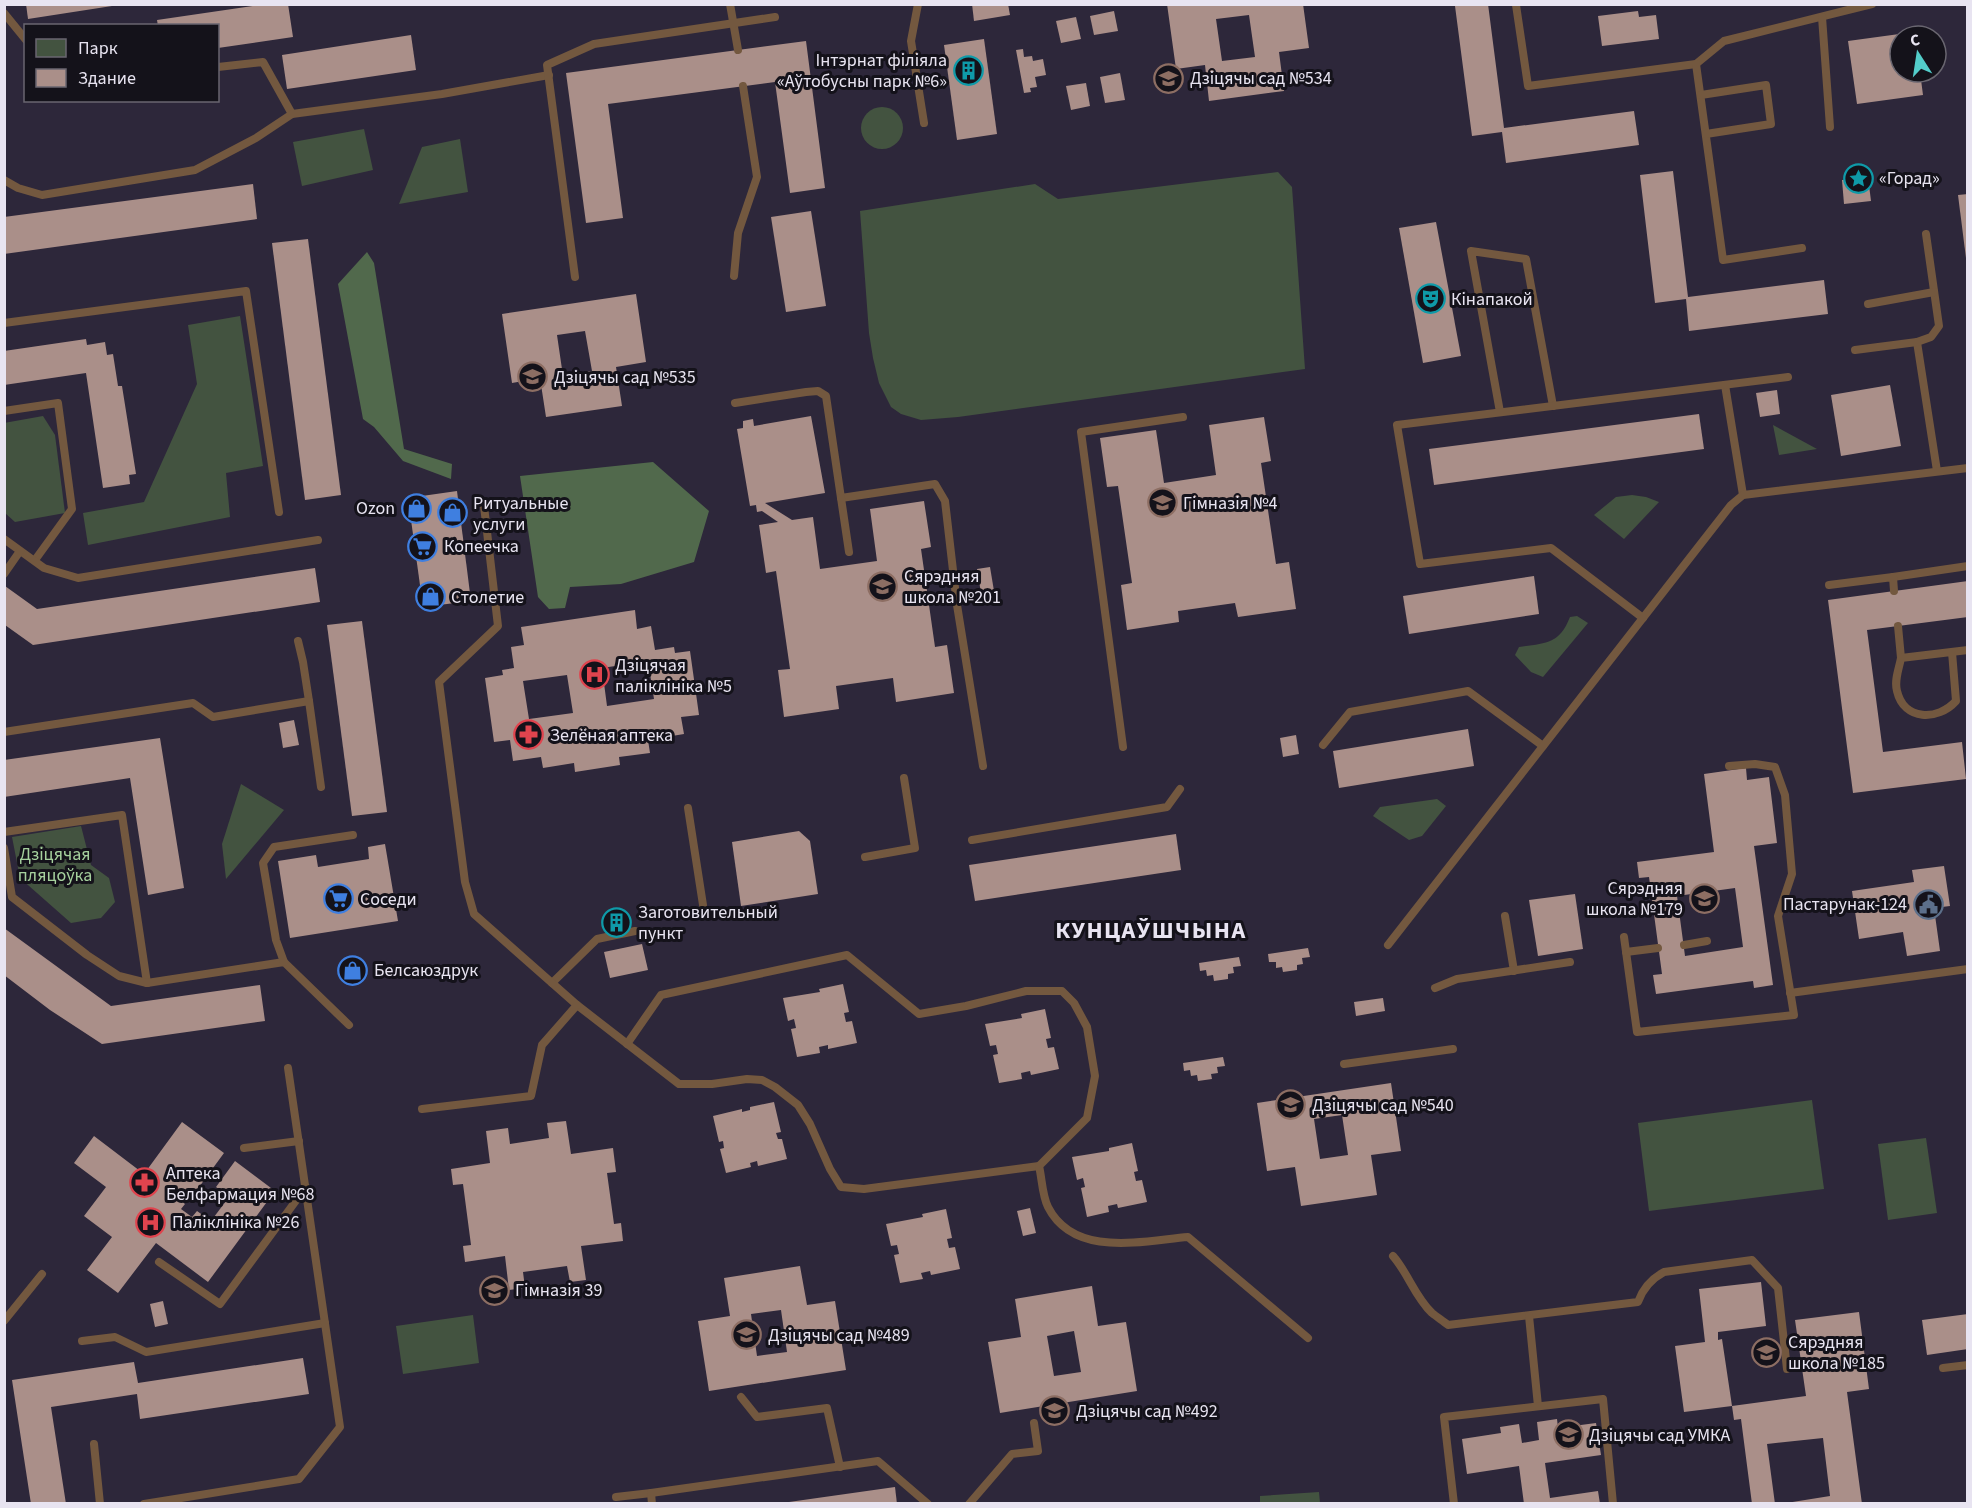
<svg xmlns="http://www.w3.org/2000/svg" width="1972" height="1508" viewBox="0 0 1972 1508" font-family="'Source Sans 3',sans-serif">
<rect width="100%" height="100%" fill="#2d273a"/>
<g fill="#435340">
<circle cx="882" cy="128" r="21"/>
<path d="M364 129 373 170 302 186 293 142Z"/>
<path d="M460 139 468 192 399 204 422 147Z"/>
<path d="M1278 172 1292 187 1305 369 958 417 921 420 901 414 891 407 879 383 873 358 869 333 860 211 1035 184 1058 199Z"/>
<path d="M240 316 263 466 226 473 230 517 88 545 83 513 144 502 197 384 188 325Z"/>
<path d="M43 416 55 435 65 513 15 522 5 513 4 423Z"/>
<path d="M1773 425 1817 449 1779 455Z"/>
<path d="M1632 495 1646 497 1659 502 1624 539 1594 515 1616 497Z"/>
<path d="M1577 616 1588 623 1543 677 1531 672 1515 655 1519 647C1545 643 1559 645 1570 617Z"/>
<path d="M241 784 284 810 226 879 222 844Z"/>
<path d="M1437 799 1446 806 1422 836 1409 840 1373 816 1380 807Z"/>
<path d="M81 826 91 865 109 878 115 902 101 918 71 923 20 878 12 837Z"/>
<path d="M1812 1100 1824 1189 1649 1211 1638 1123Z"/>
<path d="M1926 1138 1937 1213 1888 1220 1878 1144Z"/>
<path d="M473 1315 479 1363 403 1374 396 1326Z"/>
<path d="M1319 1492 1320 1503H1260V1496Z"/>
</g>
<g fill="#51694c">
<path d="M367 252 374 263 404 449 452 464 451 479 403 461 374 427 363 419 338 284Z"/>
<path d="M653 462 709 511 694 562 621 584 570 587 565 608 549 609 538 597 520 476Z"/>
</g>
<g fill="#aa8f89" fill-rule="evenodd">
<path d="M26 4H112V6L28 19Z"/>
<path d="M266 4H288L293 37 218 48V26H158L157 20Z"/>
<path d="M972 4H1008L1010 15 974 21Z"/>
<path d="M1167 4H1303L1309 48 1279 52 1284 91 1209 101 1205 65 1176 69ZM1249 15 1255 57 1222 61 1216 19Z"/>
<path d="M1470 4H1488L1504 128 1634 111 1639 145 1506 163 1502 132 1472 136 1455 6Z"/>
<path d="M1114 11 1118 31 1094 35 1090 16Z"/>
<path d="M1638 11 1639 17 1656 15 1659 39 1602 46 1598 16Z"/>
<path d="M1076 17 1081 39 1061 43 1056 21Z"/>
<path d="M1914 32V36H1900V72H1920L1923 95 1857 104 1848 41Z"/>
<path d="M411 35 416 70 287 89 282 55Z"/>
<path d="M984 39 997 134 957 140 944 45Z"/>
<path d="M806 41 825 188 790 193 775 82 608 104 623 218 586 223 566 73Z"/>
<path d="M1023 49 1024 57 1032 56 1033 61 1043 59 1046 75 1035 77 1037 87 1030 88 1031 92 1024 93 1016 50Z"/>
<path d="M1120 73 1125 100 1105 103 1100 77Z"/>
<path d="M1086 83 1090 106 1071 110 1066 86Z"/>
<path d="M1673 171 1688 297 1824 280 1828 314 1689 331 1686 299 1655 303 1640 175Z"/>
<path d="M1868 177 1871 201 1844 204 1842 180Z"/>
<path d="M253 184 257 219 4 254V217Z"/>
<path d="M1968 194V258H1966L1958 195Z"/>
<path d="M811 211 826 306 786 312 771 217Z"/>
<path d="M1436 222 1461 356 1423 363 1399 228Z"/>
<path d="M308 239 341 495 305 500 272 243Z"/>
<path d="M636 294 646 362 616 367 622 406 546 417 540 378 512 383 502 314ZM585 331 592 371 563 376 557 335Z"/>
<path d="M86 339 87 345 105 342 107 355 113 354 118 386H122L136 474 129 475 130 484 103 488 86 373 4 385V351Z"/>
<path d="M1890 385 1901 446 1841 456 1831 395Z"/>
<path d="M1777 390 1780 414 1760 417 1756 393Z"/>
<path d="M1699 414 1704 449 1434 485 1429 449Z"/>
<path d="M811 416 825 493 765 503 792 520 813 517 820 569 877 561 870 509 924 501 931 547 921 549 935 647 947 645 954 693 896 702 893 678 836 686 839 709 784 717 778 670 790 669 776 571 766 573 759 525 778 522 762 511 757 512 756 505 750 506 737 429 743 428V421L753 419 754 426Z"/>
<path d="M1264 417 1271 461 1261 463 1276 564 1289 562 1296 609 1238 617 1235 603 1178 611 1179 622 1127 630 1121 585 1132 583 1118 486 1107 487 1100 438 1156 430 1164 483 1216 475 1209 425Z"/>
<path d="M457 491 471 601 423 607 408 498Z"/>
<path d="M990 567 994 591 981 593 977 569Z"/>
<path d="M315 568 320 602 33 645 5 625V586L37 609Z"/>
<path d="M1534 576 1539 614 1409 634 1403 596Z"/>
<path d="M1968 581V617L1867 630 1883 752 1962 742 1966 779 1853 793 1828 600Z"/>
<path d="M635 610 637 629 651 626 655 650 674 647 675 653 690 651 699 715 681 717 684 734 648 740 650 753 619 757 620 765 575 772 574 763 543 768 541 757 513 761 510 740 494 742 485 678 503 675 502 670 514 668 511 647 524 645 521 627ZM648 661 654 699 607 706 602 668ZM567 675 573 713 529 719 523 681Z"/>
<path d="M362 621 387 812 352 816 327 625Z"/>
<path d="M294 720 299 745 283 748 279 723Z"/>
<path d="M1468 729 1474 766 1339 788 1333 751Z"/>
<path d="M1296 735 1299 754 1283 757 1280 738Z"/>
<path d="M160 738 184 888 148 895 130 778 4 797V760Z"/>
<path d="M1746 768 1747 780 1769 777 1777 843 1754 846 1773 985 1754 988 1753 981 1656 994 1653 975 1662 974 1649 877 1639 878 1637 862 1714 852 1704 774ZM1735 888 1743 947 1685 956 1677 896Z"/>
<path d="M799 831 810 841 818 894 741 906 732 842Z"/>
<path d="M1176 834 1181 870 975 901 969 865Z"/>
<path d="M385 844 398 921 290 938 278 861 316 855 318 867 369 859 368 847Z"/>
<path d="M1944 866 1950 906 1934 908 1940 951 1907 956 1903 932 1859 939 1852 891 1914 882 1912 870Z"/>
<path d="M1575 894 1583 949 1538 956 1529 900Z"/>
<path d="M626 915 628 923 608 928 607 920Z"/>
<path d="M4 928 111 1006 260 985 265 1021 102 1044 50 1010 4 975Z"/>
<path d="M642 944 648 970 610 978 604 952Z"/>
<path d="M1308 948 1310 957 1302 958 1303 964 1297 965V970L1283 972 1282 967 1276 968V962H1269L1268 954Z"/>
<path d="M1239 957 1241 966 1233 967 1234 973 1228 974V979L1214 981 1213 975 1207 976 1206 970 1200 971 1199 963Z"/>
<path d="M843 984 849 1012 844 1013 846 1022 852 1021 857 1043 828 1049V1045L819 1047 820 1053 797 1057 791 1029 796 1028 794 1019 788 1021 783 998 820 992 819 989Z"/>
<path d="M1383 998 1385 1011 1356 1016 1354 1002Z"/>
<path d="M1045 1009 1051 1038 1046 1039 1048 1048 1054 1047 1059 1069 1031 1075 1030 1071 1021 1073 1022 1079 999 1083 993 1055 998 1054 996 1045 990 1046 985 1024 1022 1018 1021 1014Z"/>
<path d="M1223 1057 1225 1066 1217 1067 1218 1073 1211 1074 1212 1079 1198 1081 1197 1075 1191 1076 1190 1070 1184 1071 1183 1063Z"/>
<path d="M1391 1083 1401 1151 1371 1155 1377 1195 1301 1206 1295 1167 1267 1171 1257 1103ZM1342 1115 1348 1155 1320 1159 1314 1119Z"/>
<path d="M774 1102 781 1132 776 1133 778 1139H782L787 1159 758 1166 757 1161 750 1163 751 1167 726 1173 720 1149 724 1148 723 1141 719 1142 713 1116 742 1109V1112L750 1110V1107Z"/>
<path d="M566 1121 571 1154 613 1148 616 1172 607 1173 614 1224 621 1223 623 1241 581 1246 586 1280 570 1282 567 1266 523 1272 525 1288 509 1290 505 1256 465 1262 463 1246 471 1245 463 1184 453 1185 451 1169 490 1163 486 1131 508 1128 510 1144 549 1138 547 1123Z"/>
<path d="M182 1122 224 1153 194 1194 187 1189 179 1199 185 1204 181 1209 192 1217 197 1211 211 1221 229 1197 216 1187 235 1161 275 1191 208 1282 156 1243 118 1293 87 1270 112 1237 84 1216 106 1187 74 1163 94 1136 144 1174Z"/>
<path d="M1132 1143 1138 1171 1134 1172 1136 1181 1142 1180 1147 1202 1118 1208 1117 1204 1108 1206 1109 1212 1087 1217 1081 1188 1085 1187 1083 1178 1077 1180 1072 1157 1109 1151V1148Z"/>
<path d="M1030 1208 1036 1233 1023 1236 1017 1211Z"/>
<path d="M946 1209 952 1238 947 1239 949 1248 955 1247 960 1269 931 1275 930 1271 921 1273 923 1279 900 1283 894 1255 899 1254 897 1245 891 1246 886 1224 923 1217 922 1214Z"/>
<path d="M800 1266 807 1305 835 1301 846 1370 709 1391 698 1321 730 1316 724 1278ZM781 1310 787 1352 757 1356 751 1314Z"/>
<path d="M1761 1282 1766 1326 1718 1332V1340L1722 1339 1732 1406 1684 1412 1675 1346 1705 1342 1699 1289Z"/>
<path d="M1092 1286 1098 1326 1126 1322 1137 1391 1000 1413 988 1342 1021 1337 1015 1299ZM1074 1331 1081 1372 1054 1376 1047 1336Z"/>
<path d="M163 1301 168 1324 155 1327 150 1304Z"/>
<path d="M1859 1312 1869 1389 1847 1392 1862 1504H1780L1830 1496 1823 1438 1767 1444 1775 1504H1752L1741 1419 1734 1420 1732 1406 1806 1396 1795 1320Z"/>
<path d="M1968 1314V1349L1927 1355 1922 1320Z"/>
<path d="M303 1358 309 1394 140 1419 137 1394 51 1407 66 1504H31L12 1380 134 1362 138 1383Z"/>
<path d="M1557 1419 1558 1428 1596 1423 1601 1455 1545 1463 1550 1498 1598 1491 1600 1504H1524L1519 1466 1467 1474 1462 1439 1501 1433 1500 1427 1519 1424 1522 1443 1539 1440 1537 1422Z"/>
<path d="M895 1487 897 1504H789V1502Z"/>
</g>
<g fill="none" stroke-linecap="round" stroke-linejoin="round">
<g stroke="#73583f" stroke-width="8">
<path d="M730 4 738 50"/>
<path d="M918 4 911 41 924 123"/>
<path d="M1516 5 1528 86 1696 64 1724 41 1872 4"/>
<path d="M4 13 26 40"/>
<path d="M1822 17 1830 127"/>
<path d="M1696 64 1723 260 1802 248"/>
<path d="M218 67 263 62 292 114"/>
<path d="M1701 95 1766 85 1771 124 1706 134"/>
<path d="M4 180 18 188 42 195 195 170 256 138 292 114 442 94 549 75"/>
<path d="M1926 234 1939 326 1931 337 1917 342 1937 471"/>
<path d="M734 276 738 233 757 177 743 86"/>
<path d="M575 277 547 65 594 44 775 17"/>
<path d="M1868 304 1934 292"/>
<path d="M4 323 246 291 279 512"/>
<path d="M1855 350 1917 342"/>
<path d="M1725 385 1743 495"/>
<path d="M735 403 806 392 818 391 826 396 841 498 935 484 945 501 957 605 983 766"/>
<path d="M4 411 58 403 72 509 35 560"/>
<path d="M1500 412 1471 251 1526 259 1553 406"/>
<path d="M841 498 849 552"/>
<path d="M4 539 44 568 78 578 318 540"/>
<path d="M4 574 20 551"/>
<path d="M1893 577 1968 566"/>
<path d="M1829 585 1893 577 1894 591"/>
<path d="M1643 618 1551 548 1420 564 1397 425 1788 377"/>
<path d="M1898 626 1901 658"/>
<path d="M298 641 303 662 309 701"/>
<path d="M1952 652 1956 701C1938 721 1904 721 1897 691 1894 680 1899 669 1901 658L1968 650"/>
<path d="M4 732 193 703 213 717 309 701 321 787"/>
<path d="M1323 745 1350 712 1468 691 1543 746"/>
<path d="M1123 747 1081 432 1183 417"/>
<path d="M688 808 703 905"/>
<path d="M4 832 122 815 147 983"/>
<path d="M972 840 1167 807 1180 789"/>
<path d="M4 848 12 897 87 955 119 976 147 983 284 962 349 1025"/>
<path d="M865 857 915 848 904 778"/>
<path d="M1505 916 1514 971"/>
<path d="M1624 937 1637 1032 1794 1015 1778 916 1792 874 1785 795 1775 767 1755 764 1729 766"/>
<path d="M1388 945 1731 505 1743 495 1968 468"/>
<path d="M1684 945 1707 941"/>
<path d="M1626 952 1658 948"/>
<path d="M284 962 276 940 263 863 274 847 353 835"/>
<path d="M552 983 597 939 635 931"/>
<path d="M1435 988 1457 979 1570 962"/>
<path d="M1790 993 1968 969"/>
<path d="M577 1005 679 1084H712L747 1079 762 1080 775 1087 798 1105 810 1124 830 1169 841 1187 864 1189 1039 1166"/>
<path d="M627 1044 661 995 847 955 919 1014 966 1006 1026 991H1062L1074 1003 1087 1027 1095 1076 1087 1118 1039 1166C1042 1178 1042 1195 1048 1207 1074 1258 1142 1241 1188 1237L1308 1338"/>
<path d="M1344 1064 1453 1049"/>
<path d="M422 1109 531 1096 542 1045 577 1005 474 914 465 882 439 682 498 626 484 506"/>
<path d="M244 1148 299 1141"/>
<path d="M1393 1256C1408 1273 1415 1297 1432 1313 1437 1317 1443 1321 1448 1325L1638 1302C1643 1288 1651 1279 1664 1272L1752 1260 1778 1288 1787 1369"/>
<path d="M159 1262 220 1304 306 1187"/>
<path d="M1529 1316 1538 1406"/>
<path d="M4 1321 42 1274"/>
<path d="M82 1341 115 1337 146 1352 325 1323"/>
<path d="M1943 1368 1968 1365"/>
<path d="M741 1397 757 1417 827 1408 840 1467"/>
<path d="M94 1444 100 1504"/>
<path d="M616 1497 651 1493"/>
<path d="M144 1504 299 1479 340 1427 288 1068"/>
<path d="M652 1504 651 1493 878 1461 928 1504"/>
<path d="M969 1504 1012 1454 1038 1451 1034 1423"/>
<path d="M1454 1504 1444 1417 1603 1399 1613 1504"/>
</g>
</g>
<defs>
<symbol id="building-ring" viewBox="-11 -11 22 22"><circle r="9.5" fill="#14121a" stroke="#0f9aa8" stroke-width="1.5"/><path d="M-4-6H4V6H1V3H-1V6H-4ZM-2.5-4.3h1.7v1.8h-1.7ZM.8-4.3h1.7v1.8H.8ZM-2.5-1h1.7V.8h-1.7ZM.8-1h1.7V.8H.8Z" fill="#0f9aa8"/></symbol>
<symbol id="school-ring" viewBox="-11 -11 22 22"><circle r="9.5" fill="#14121a" stroke="#8d6e63" stroke-width="1.5"/><path d="M0-5L7-2L0 1L-7-2ZM-4 1L0 2.5L4 1V4Q0 6-4 4Z" fill="#8d6e63"/></symbol>
<symbol id="sight-ring" viewBox="-11 -11 22 22"><circle r="9.5" fill="#14121a" stroke="#0f9aa8" stroke-width="1.5"/><path d="M0-6L1.8-2.2L6-1.7L2.9 1.2L3.7 5.4L0 3.3L-3.7 5.4L-2.9 1.2L-6-1.7L-1.8-2.2Z" fill="#0f9aa8"/></symbol>
<symbol id="theatre-ring" viewBox="-11 -11 22 22"><circle r="9.5" fill="#14121a" stroke="#0f9aa8" stroke-width="1.5"/><path d="M-5-5.5Q0-4 5-5.5V0Q5 5 0 6Q-5 5-5 0ZM-3.3-2.5H-1v1.5H-3.3ZM1-2.5H3.3v1.5H1ZM-2.8 1Q0 5.5 2.8 1Z" fill="#0f9aa8"/></symbol>
<symbol id="shop-ring" viewBox="-11 -11 22 22"><circle r="9.5" fill="#14121a" stroke="#3f7fe0" stroke-width="1.5"/><path d="M-5-2.5h2.3a2.7 3.5 0 0 1 5.4 0H5L5.5 6h-11ZM-1.5-2.5h3a1.5 2.3 0 0 0-3 0Z" fill="#3f7fe0"/></symbol>
<symbol id="supermarket-ring" viewBox="-11 -11 22 22"><circle r="9.5" fill="#14121a" stroke="#3f7fe0" stroke-width="1.5"/><path d="M-6-5.5h2.5l.6 2H6L4.5 2H-2.5L-4.4-4H-6ZM-1.5 3.2a1.3 1.3 0 1 0 .1 0ZM3 3.2a1.3 1.3 0 1 0 .1 0Z" fill="#3f7fe0"/></symbol>
<symbol id="hospital-ring" viewBox="-11 -11 22 22"><circle r="9.5" fill="#14121a" stroke="#e0444e" stroke-width="1.5"/><path d="M-5-5h3v3.5h4V-5h3V5h-3V1.5h-4V5h-3Z" fill="#e0444e"/></symbol>
<symbol id="pharmacy-ring" viewBox="-11 -11 22 22"><circle r="9.5" fill="#14121a" stroke="#e0444e" stroke-width="1.5"/><path d="M-2-6h4v4h4v4h-4v4h-4v-4h-4v-4h4Z" fill="#e0444e"/></symbol>
<symbol id="civic-ring" viewBox="-11 -11 22 22"><circle r="9.5" fill="#14121a" stroke="#5c6f8a" stroke-width="1.5"/><path d="M-.6-6.5H3V-4.5H.6V-3L4-1V1h2V6H-6V1h2V-1L-.6-3ZM-1.2 2.5V6h2.4V2.5Z" fill="#5c6f8a"/></symbol>
</defs>
<g fill-rule="evenodd">
<use href="#building-ring" x="952" y="54" width="33" height="33"/>
<use href="#school-ring" x="1152" y="62" width="33" height="33"/>
<use href="#sight-ring" x="1842" y="162" width="33" height="33"/>
<use href="#theatre-ring" x="1414" y="282" width="33" height="33"/>
<use href="#school-ring" x="516" y="360" width="33" height="33"/>
<use href="#school-ring" x="1146" y="486" width="33" height="33"/>
<use href="#shop-ring" x="400" y="492" width="33" height="33"/>
<use href="#shop-ring" x="436" y="496" width="33" height="33"/>
<use href="#supermarket-ring" x="406" y="530" width="33" height="33"/>
<use href="#school-ring" x="866" y="570" width="33" height="33"/>
<use href="#shop-ring" x="414" y="580" width="33" height="33"/>
<use href="#hospital-ring" x="578" y="658" width="33" height="33"/>
<use href="#pharmacy-ring" x="512" y="718" width="33" height="33"/>
<use href="#school-ring" x="1688" y="882" width="33" height="33"/>
<use href="#supermarket-ring" x="322" y="882" width="33" height="33"/>
<use href="#civic-ring" x="1912" y="888" width="33" height="33"/>
<use href="#building-ring" x="600" y="906" width="33" height="33"/>
<use href="#shop-ring" x="336" y="954" width="33" height="33"/>
<use href="#school-ring" x="1274" y="1088" width="33" height="33"/>
<use href="#pharmacy-ring" x="128" y="1166" width="33" height="33"/>
<use href="#hospital-ring" x="134" y="1206" width="33" height="33"/>
<use href="#school-ring" x="478" y="1274" width="33" height="33"/>
<use href="#school-ring" x="730" y="1318" width="33" height="33"/>
<use href="#school-ring" x="1750" y="1336" width="33" height="33"/>
<use href="#school-ring" x="1038" y="1394" width="33" height="33"/>
<use href="#school-ring" x="1552" y="1418" width="33" height="33"/>
</g>
<g text-anchor="middle" stroke-width="6" stroke-linejoin="round" paint-order="stroke">
<g font-size="18" fill="#e8e4f1" stroke="#14121a" text-anchor="start">
<text x="947" y="66" text-anchor="end">Інтэрнат філіяла<tspan x="947" dy="21">«Аўтобусны парк №6»</tspan></text>
<text x="1190" y="84">Дзіцячы сад №534</text>
<text x="1879" y="184">«Горад»</text>
<text x="1451" y="305">Кінапакой</text>
<text x="554" y="383">Дзіцячы сад №535</text>
<text x="473" y="509">Ритуальные<tspan x="473" dy="21">услуги</tspan></text>
<text x="1183" y="509">Гімназія №4</text>
<text x="395" y="514" text-anchor="end">Ozon</text>
<text x="444" y="552">Копеечка</text>
<text x="904" y="582">Сярэдняя<tspan x="904" dy="21">школа №201</tspan></text>
<text x="451" y="603">Столетие</text>
<text x="615" y="671">Дзіцячая<tspan x="615" dy="21">паліклініка №5</tspan></text>
<text x="550" y="741">Зелёная аптека</text>
<text x="1683" y="894" text-anchor="end">Сярэдняя<tspan x="1683" dy="21">школа №179</tspan></text>
<text x="360" y="905">Соседи</text>
<text x="1907" y="910" text-anchor="end">Пастарунак-124</text>
<text x="638" y="918">Заготовительный<tspan x="638" dy="21">пункт</tspan></text>
<text x="374" y="976">Белсаюздрук</text>
<text x="1312" y="1111">Дзіцячы сад №540</text>
<text x="166" y="1179">Аптека<tspan x="166" dy="21">Белфармация №68</tspan></text>
<text x="172" y="1228">Паліклініка №26</text>
<text x="515" y="1296">Гімназія 39</text>
<text x="768" y="1341">Дзіцячы сад №489</text>
<text x="1788" y="1348">Сярэдняя<tspan x="1788" dy="21">школа №185</tspan></text>
<text x="1076" y="1417">Дзіцячы сад №492</text>
<text x="1589" y="1441">Дзіцячы сад УМКА</text>
</g>
<g font-size="18" fill="#a6d19e" stroke="#14121a">
<text x="55" y="860">Дзіцячая<tspan x="55" dy="21">пляцоўка</tspan></text>
</g>
<g font-size="24" font-weight="bold" letter-spacing="1.5" fill="#e8e4f1" stroke="#14121a">
<text x="1151" y="938">КУНЦАЎШЧЫНА</text>
</g>
</g>
<rect width="1972" height="1508" fill="none" stroke="#e8e4f1" stroke-width="12"/>
<rect x="24" y="24" width="195" height="78" fill="#14121a" stroke="#696670" stroke-width="1.5"/>
<rect x="36" y="39" width="30" height="18" fill="#435340" stroke="#696670" stroke-width="1.5"/>
<text x="78" y="54" font-size="18" fill="#e8e4f1">Парк</text>
<rect x="36" y="69" width="30" height="18" fill="#aa8f89" stroke="#696670" stroke-width="1.5"/>
<text x="78" y="84" font-size="18" fill="#e8e4f1">Здание</text>
<g transform="translate(1918 54) rotate(348)"><circle r="28" fill="#14121a" stroke="#696670" stroke-width="1.5"/>
<path d="M0-4.5L10 22L0 15L-10 22Z" fill="#53cdca"/>
<text y="-9" font-size="16" font-weight="bold" text-anchor="middle" fill="#e8e4f1">С</text>
</g>
</svg>
